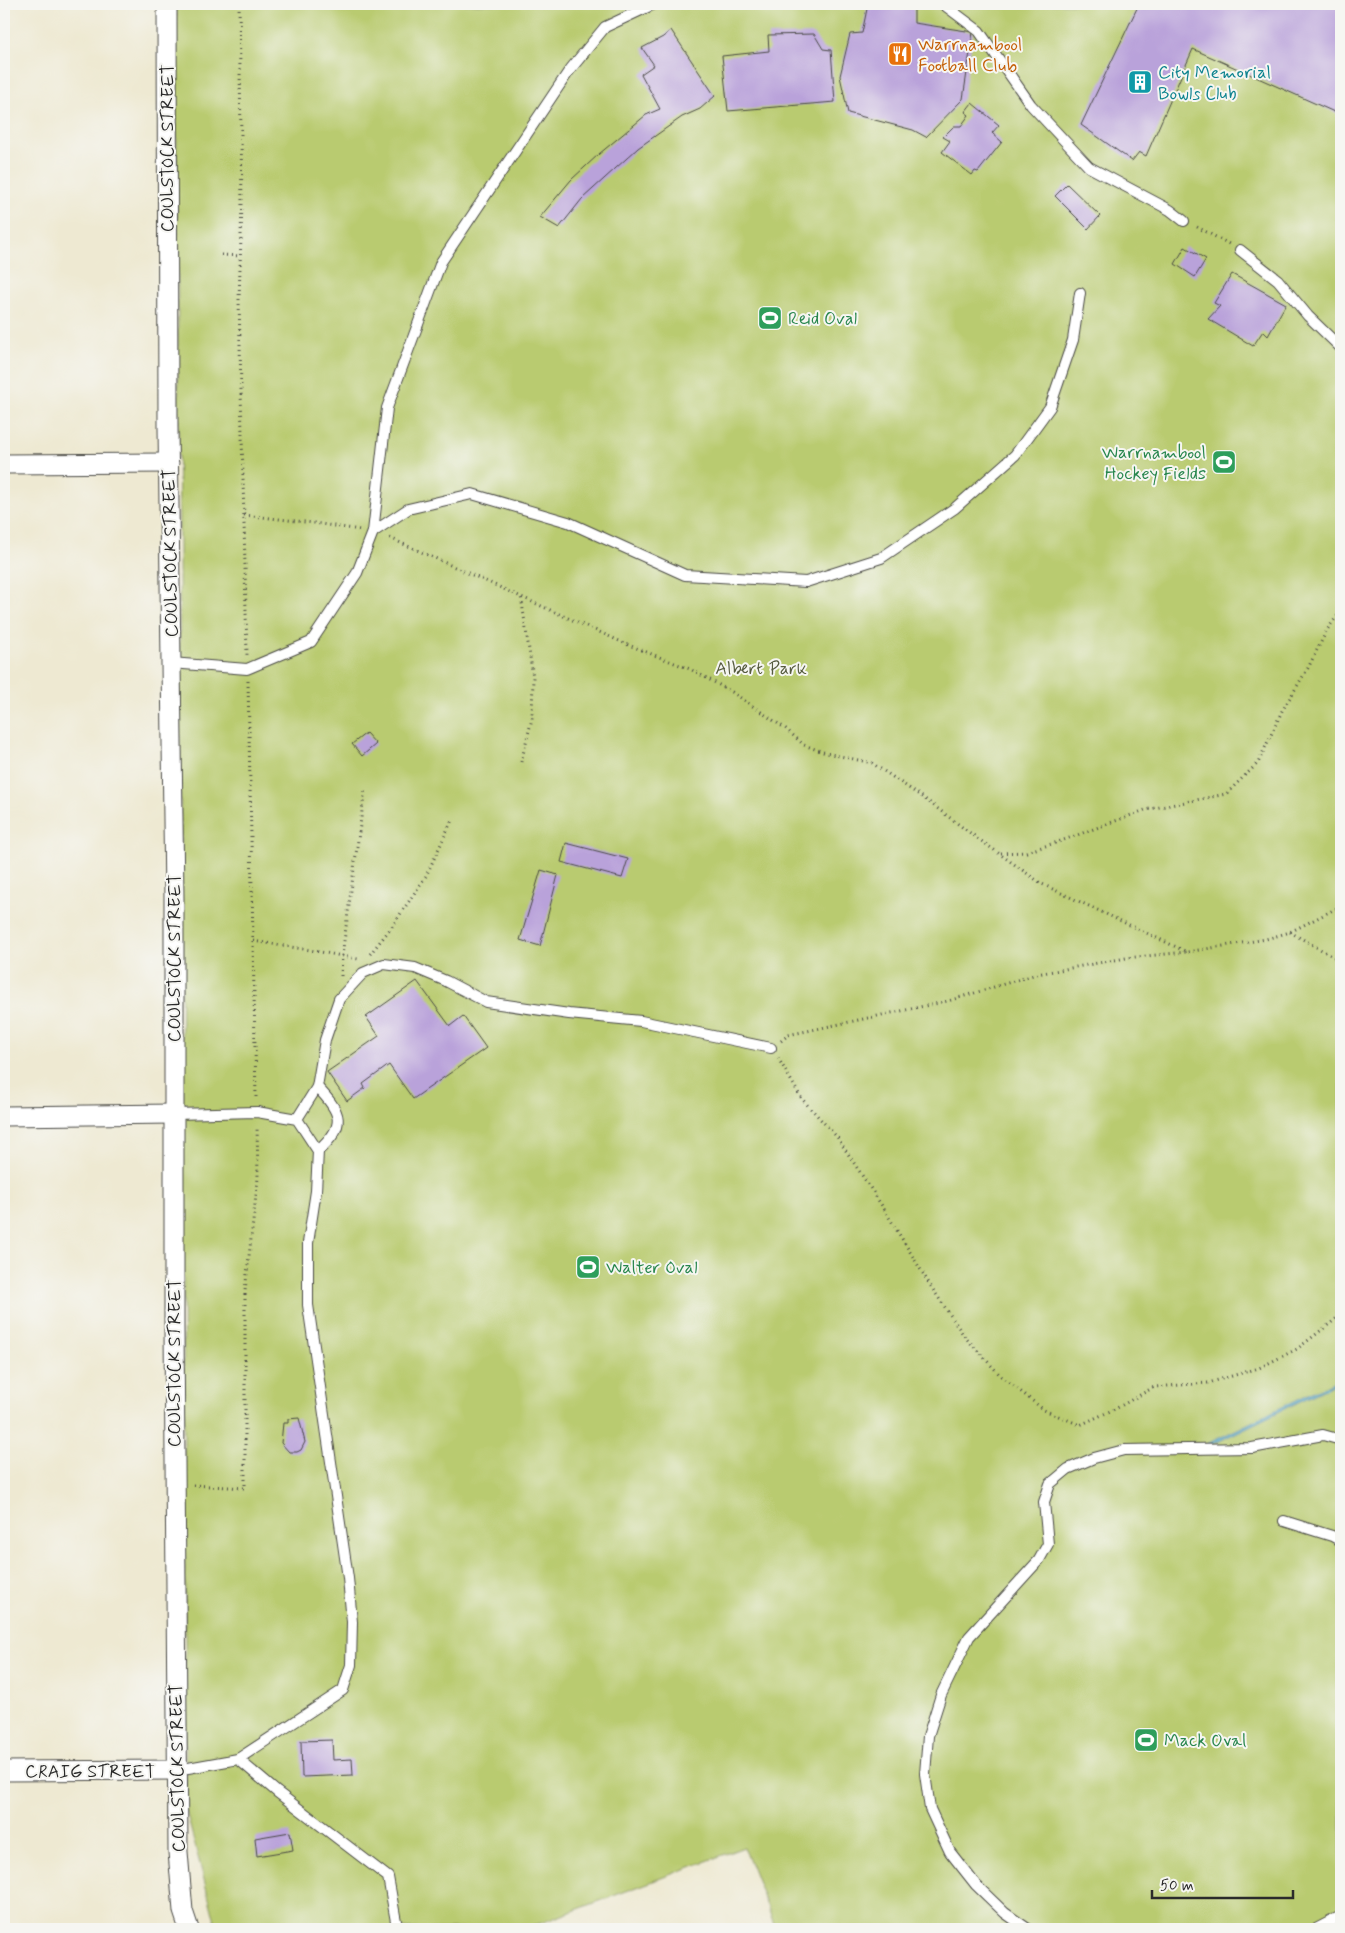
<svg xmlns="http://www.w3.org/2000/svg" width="1345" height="1933" viewBox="0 0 1345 1933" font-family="Mynerve,sans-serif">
<rect width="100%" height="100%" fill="#f6f6f2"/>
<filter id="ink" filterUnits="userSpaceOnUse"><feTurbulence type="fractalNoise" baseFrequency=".02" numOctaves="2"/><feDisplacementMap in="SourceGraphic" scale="10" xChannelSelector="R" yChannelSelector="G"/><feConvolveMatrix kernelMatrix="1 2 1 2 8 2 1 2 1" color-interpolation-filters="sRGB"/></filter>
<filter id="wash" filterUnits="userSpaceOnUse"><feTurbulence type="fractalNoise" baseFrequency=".0096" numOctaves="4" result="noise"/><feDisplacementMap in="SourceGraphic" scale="20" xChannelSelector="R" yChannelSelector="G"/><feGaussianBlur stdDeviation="1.12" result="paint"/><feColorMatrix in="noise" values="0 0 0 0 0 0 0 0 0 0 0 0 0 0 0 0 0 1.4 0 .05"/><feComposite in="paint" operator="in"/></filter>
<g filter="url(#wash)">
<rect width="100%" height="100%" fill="#eee9d2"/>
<path fill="#b9cb6f" stroke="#727b4d" d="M176 4H1341V1929H776L744 1847 525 1929H217L186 1811Z"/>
<path fill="#54aed1" stroke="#406c7e" d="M1341 1378V1381L1205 1448H1199Z"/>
<g id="blocks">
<g fill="#b9a2da">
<path d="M868 4H914V23L973 32 963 99 926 137 913 130 848 113 840 76 850 34 862 33Z"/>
<path d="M1139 4H1341V115L1193 49 1146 156 1139 152 1132 161 1081 125Z"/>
<path d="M671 30 715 96 700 109 682 117 638 148 582 199 559 228 540 217 571 180 599 154 646 115 660 109 641 74 654 65 642 48 663 37Z"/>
<path d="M814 34 823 49 831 50 835 102 728 111 722 56 769 51 768 35Z"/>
<path d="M972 103 999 125 992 133 1002 142 978 172 975 171 972 175 942 152 950 141 943 137 954 126H961L969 115 965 112Z"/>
<path d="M1067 184 1100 216 1088 229 1055 196Z"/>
<path d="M1185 247 1206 259 1195 277 1175 264Z"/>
<path d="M1232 274 1286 304 1268 336 1263 331 1253 346 1208 319 1220 306 1214 303Z"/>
<path d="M366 733 376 744 362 756 352 744Z"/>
<path d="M566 843 628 859 622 878 561 862Z"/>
<path d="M541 870 558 875 540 946 520 940Z"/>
<path d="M417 981 450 1026 463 1016 486 1048 413 1099 389 1065 363 1084 365 1088 347 1101 327 1072 379 1036 366 1017Z"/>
<path d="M299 1418 305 1442 301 1450 297 1452H289L281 1443 283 1423H288V1419Z"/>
<path d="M332 1740 333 1760 352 1759 353 1775 302 1777 301 1741Z"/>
<path d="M290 1832 293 1850 257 1856 255 1838Z"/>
</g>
</g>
</g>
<g filter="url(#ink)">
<use href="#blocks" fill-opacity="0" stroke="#484844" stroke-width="1"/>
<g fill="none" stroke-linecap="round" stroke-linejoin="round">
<defs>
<g id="lane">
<path d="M943 4 979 31 1031 105 1089 167 1170 210 1184 221"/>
<path d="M1240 250 1278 280 1308 316 1341 348"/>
<path d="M373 532 408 509 472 494 568 522 685 575 806 582 881 558 955 508 1015 455 1050 407 1073 340 1080 293"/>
<path d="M171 663 247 669 311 642 357 573 373 532 387 408 441 262 569 71 605 27 654 4"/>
<path d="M317 1087C342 1113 347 1125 318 1151"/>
<path d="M174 1114 257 1112 297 1119 318 1151 316 1191 308 1243V1305L348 1578 352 1622 351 1665 343 1690 238 1759 177 1770"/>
<path d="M297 1119 317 1087 325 1040 339 999 363 973 384 964 415 968 446 981 486 1002 569 1014 641 1021 771 1048"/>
<path d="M1284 1521 1332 1536 1341 1541"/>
<path d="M238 1759 277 1792 388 1877 397 1927"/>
<path d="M1028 1929 1005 1913 976 1885 950 1852 930 1809 925 1774 928 1736 941 1695 969 1637 1039 1560 1048 1544 1044 1502 1050 1484 1068 1469 1094 1458 1124 1450 1252 1448 1323 1435 1341 1440"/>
<path d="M1316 1929 1341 1916"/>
</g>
<g id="street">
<path d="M167 4 168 427 174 898V1327L178 1852 183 1911 189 1929"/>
<path d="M4 464 169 463"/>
<path d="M4 1116 174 1114"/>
<path d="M4 1771 177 1770"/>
</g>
</defs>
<use href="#lane" stroke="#484844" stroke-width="12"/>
<use href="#street" stroke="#484844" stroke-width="21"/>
<g stroke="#484844" stroke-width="3" stroke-dasharray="1 4" stroke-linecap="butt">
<path d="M239 4 242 203 239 300 247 655"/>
<path d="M1197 227 1229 244"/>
<path d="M221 255 241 256"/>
<path d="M244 515 314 523 360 530"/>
<path d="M390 538 626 644 690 669 732 692 786 729 804 745 826 753 872 763 925 799 966 830 1042 884 1187 952 1266 939 1290 932 1341 906"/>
<path d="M248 681 256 1098"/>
<path d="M521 762 532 719 533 677 521 596"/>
<path d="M1001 853 1026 852 1061 841 1145 810 1226 794 1258 763 1282 711 1308 668 1327 630 1341 611"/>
<path d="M1290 932 1341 961"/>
<path d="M253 941 310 950 358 959"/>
<path d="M370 954 391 928 426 876 452 820"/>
<path d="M341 976 342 956 365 789"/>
<path d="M781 1041 788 1035 948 1001 1037 974 1126 958 1186 952"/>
<path d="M778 1058 802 1099 837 1137 884 1209 930 1285 965 1337 1001 1376 1044 1410 1080 1425 1117 1408 1154 1387 1208 1383 1259 1368 1297 1349 1341 1315"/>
<path d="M193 1485 245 1488V1291L258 1178 257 1126"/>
</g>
<use href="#lane" stroke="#fff" stroke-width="10"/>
<use href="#street" stroke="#fff" stroke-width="19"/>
</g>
</g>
<defs>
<symbol id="restaurant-square" viewBox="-11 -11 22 22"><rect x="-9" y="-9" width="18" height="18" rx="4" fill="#e8710a" stroke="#f6f6f2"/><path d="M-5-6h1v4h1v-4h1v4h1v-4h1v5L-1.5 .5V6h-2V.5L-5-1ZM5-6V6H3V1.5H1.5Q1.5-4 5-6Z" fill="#fff"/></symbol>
<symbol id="building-square" viewBox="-11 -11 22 22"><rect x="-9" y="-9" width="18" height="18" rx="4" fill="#0f9aa8" stroke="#f6f6f2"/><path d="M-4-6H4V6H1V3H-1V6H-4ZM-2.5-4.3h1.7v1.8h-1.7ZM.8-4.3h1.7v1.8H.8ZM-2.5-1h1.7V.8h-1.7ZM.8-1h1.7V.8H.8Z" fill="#fff"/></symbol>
<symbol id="stadium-square" viewBox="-11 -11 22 22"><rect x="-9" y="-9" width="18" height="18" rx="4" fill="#2e9e5b" stroke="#f6f6f2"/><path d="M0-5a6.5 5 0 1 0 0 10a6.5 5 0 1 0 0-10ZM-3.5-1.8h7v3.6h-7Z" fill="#fff"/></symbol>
</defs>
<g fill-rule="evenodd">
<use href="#restaurant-square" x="886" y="40" width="28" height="28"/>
<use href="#building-square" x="1126" y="68" width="28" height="28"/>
<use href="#stadium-square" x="756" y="304" width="28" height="28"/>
<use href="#stadium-square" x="1210" y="448" width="28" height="28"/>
<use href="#stadium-square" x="574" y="1253" width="28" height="28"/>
<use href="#stadium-square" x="1132" y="1726" width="28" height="28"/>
</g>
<g text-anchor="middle" stroke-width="4" stroke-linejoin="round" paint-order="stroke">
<g font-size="18" fill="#c56008" stroke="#f6f6f2" text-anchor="start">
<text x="918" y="50">Warrnambool<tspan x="918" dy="21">Football Club</tspan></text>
</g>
<g font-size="18" fill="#0d838f" stroke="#f6f6f2" text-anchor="start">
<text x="1158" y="78">City Memorial<tspan x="1158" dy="21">Bowls Club</tspan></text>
</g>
<g font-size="18" fill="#2b2b2b" stroke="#f6f6f2">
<text transform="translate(167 148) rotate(-90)" y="6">COULSTOCK STREET</text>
<text transform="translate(170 553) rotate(-91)" y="6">COULSTOCK STREET</text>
<text transform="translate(174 958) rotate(-90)" y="6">COULSTOCK STREET</text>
<text transform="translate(174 1363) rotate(-90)" y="6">COULSTOCK STREET</text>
<text transform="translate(177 1768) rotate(-91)" y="6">COULSTOCK STREET</text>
<text x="90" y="1777">CRAIG STREET</text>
</g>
<g font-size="18" fill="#27864d" stroke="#f6f6f2" text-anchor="start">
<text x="788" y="324">Reid Oval</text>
<text x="1206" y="458" text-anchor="end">Warrnambool<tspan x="1206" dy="21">Hockey Fields</tspan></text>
<text x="606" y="1273">Walter Oval</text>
<text x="1164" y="1746">Mack Oval</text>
</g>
<g font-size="18" fill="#565b3f" stroke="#f6f6f2">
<text x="761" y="674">Albert Park</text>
</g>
</g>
<rect width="1345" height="1933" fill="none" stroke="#f6f6f2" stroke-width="20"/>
<path d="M1152 1890v8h141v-8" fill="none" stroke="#2b2b2b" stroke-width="2.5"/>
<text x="1160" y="1890" font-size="15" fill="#2b2b2b" stroke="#f6f6f2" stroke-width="4" paint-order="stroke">50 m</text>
</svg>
